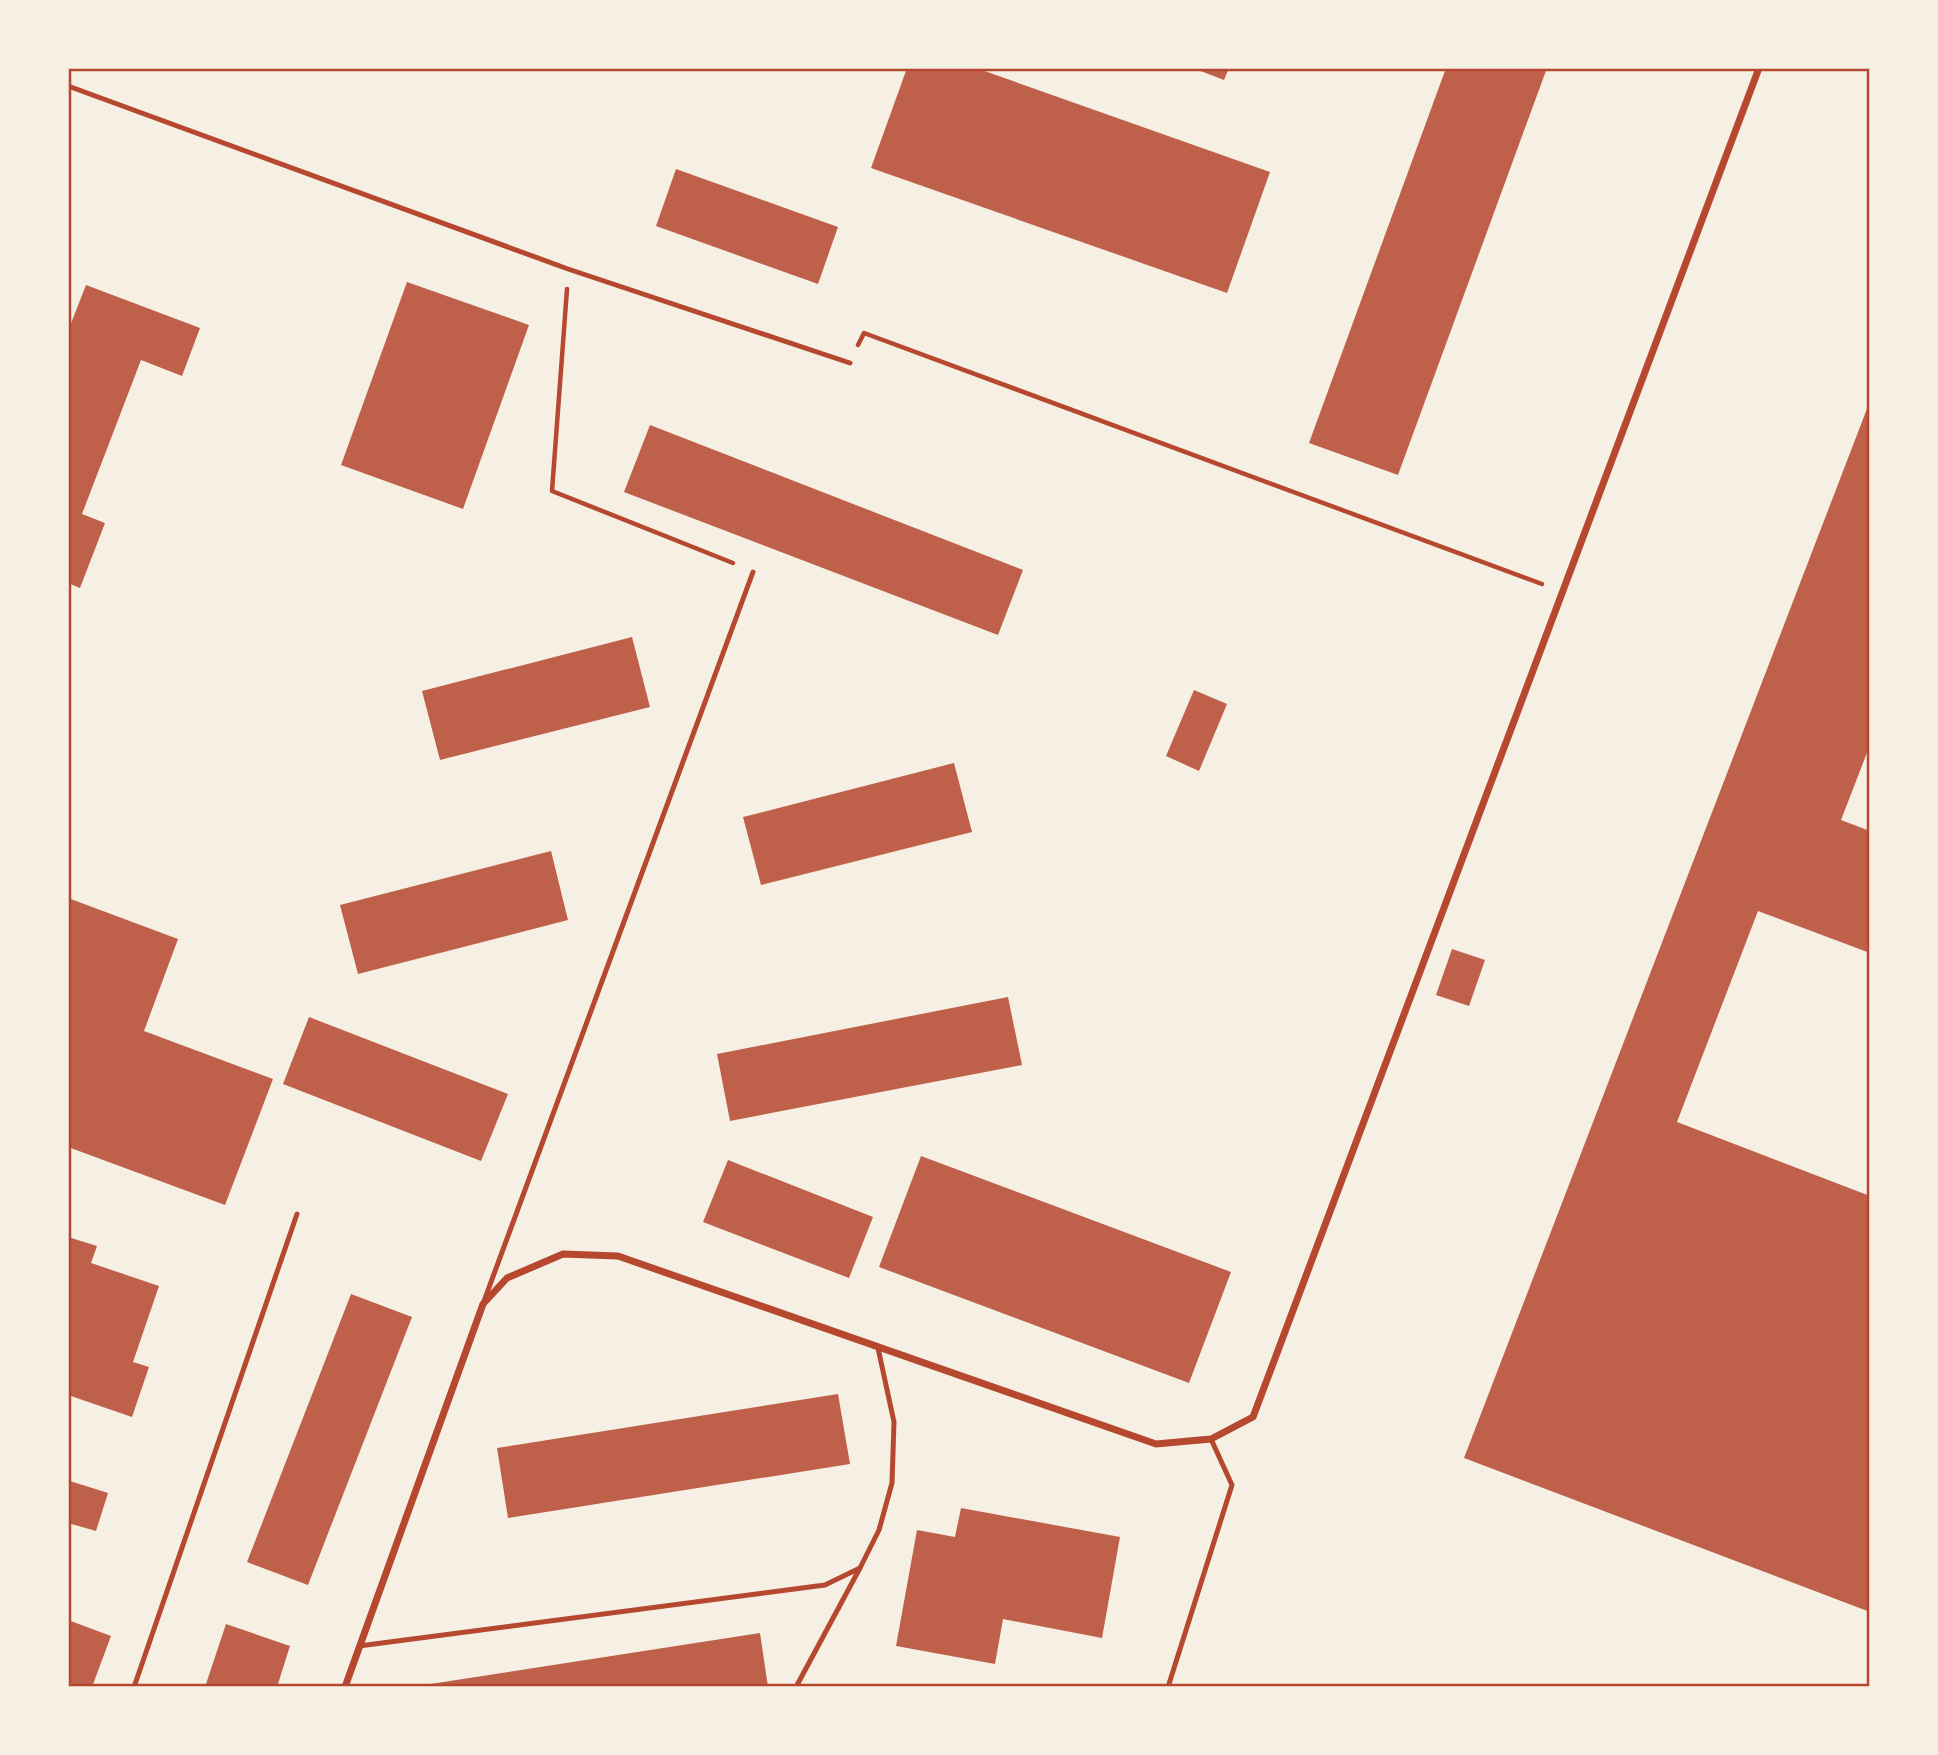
<svg xmlns="http://www.w3.org/2000/svg" width="1938" height="1755" viewBox="0 0 1938 1755" font-family="'Fira Sans',sans-serif">
<rect width="100%" height="100%" fill="#f6efe4"/>
<g fill="#bf614a">
<path d="M907 68H976L1270 172 1227 293 871 168Z"/>
<path d="M1193 68H1229L1224 80Z"/>
<path d="M1446 68H1547L1398 475 1309 443Z"/>
<path d="M676 169 838 227 818 284 656 226Z"/>
<path d="M407 282 529 325 463 509 341 465Z"/>
<path d="M86 285 200 328 182 376 141 360 82 514 105 523 80 588 68 583V331Z"/>
<path d="M1870 401V745L1841 820 1870 831V953L1758 911 1677 1122 1870 1196V1612L1464 1458Z"/>
<path d="M650 425 1023 570 998 635 624 492Z"/>
<path d="M632 637 650 707 440 760 422 691Z"/>
<path d="M1194 690 1227 704 1199 771 1166 756Z"/>
<path d="M954 763 972 832 761 885 743 817Z"/>
<path d="M551 851 568 920 358 974 340 905Z"/>
<path d="M68 898 178 939 144 1031 273 1079 225 1205 68 1147Z"/>
<path d="M1452 949 1485 960 1469 1006 1436 995Z"/>
<path d="M1008 997 1022 1065 730 1121 717 1054Z"/>
<path d="M309 1017 508 1094 481 1161 283 1084Z"/>
<path d="M921 1156 1231 1272 1189 1383 879 1267Z"/>
<path d="M728 1160 873 1217 849 1278 703 1222Z"/>
<path d="M68 1237 97 1246 91 1263 159 1286 133 1362 149 1367 132 1417 68 1395Z"/>
<path d="M351 1294 412 1317 308 1585 247 1562Z"/>
<path d="M838 1394 850 1464 508 1518 497 1448Z"/>
<path d="M70 1481 108 1493 96 1531 68 1523Z"/>
<path d="M961 1508 1120 1537 1102 1638 1003 1619 995 1664 896 1646 917 1530 955 1537Z"/>
<path d="M68 1620 111 1636 92 1687H68Z"/>
<path d="M226 1624 290 1646 277 1687H205Z"/>
<path d="M760 1633 768 1687H424V1685Z"/>
</g>
<g fill="none" stroke-linecap="round" stroke-linejoin="round">
<g stroke="#b5482f" stroke-width="4.5">
<path d="M567 289 552 491 733 563"/>
<path d="M858 345 864 333 1542 584"/>
</g>
<g stroke="#b5482f" stroke-width="5">
<path d="M68 86 568 269 850 363"/>
<path d="M484 1301 753 572"/>
<path d="M359 1646 825 1585 860 1568 879 1530 892 1483 894 1422 878 1348"/>
<path d="M134 1687 297 1214"/>
<path d="M796 1687 860 1568"/>
<path d="M1168 1687 1232 1485 1211 1439"/>
</g>
<path stroke="#b5482f" stroke-width="7" d="M345 1687 483 1304 507 1278 563 1254 618 1256 1156 1444 1211 1439 1253 1417 1759 68"/>
</g>
<rect width="1938" height="1755" fill="none" stroke="#f6efe4" stroke-width="140"/>
<rect x="70" y="70" width="1798" height="1615" fill="none" stroke="#b5482f" stroke-width="2.5"/>
</svg>
